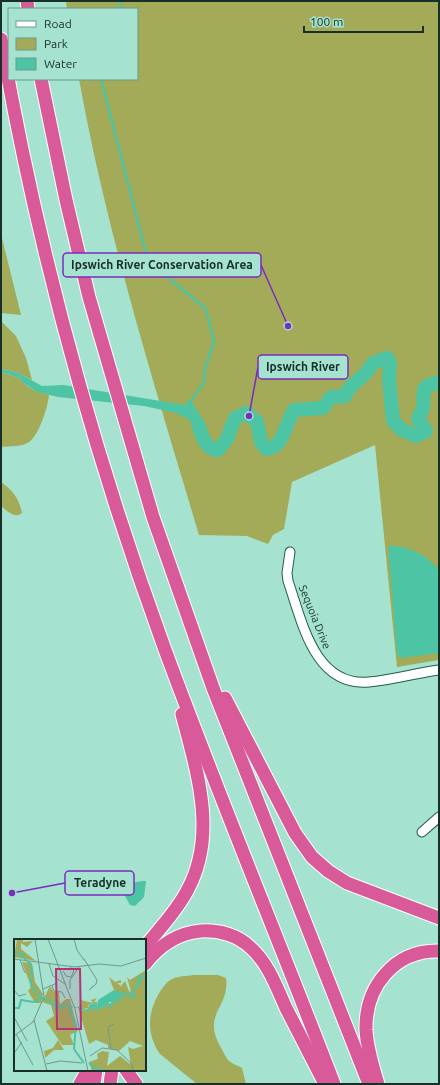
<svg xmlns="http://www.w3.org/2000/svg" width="440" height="1085" viewBox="0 0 440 1085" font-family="Ubuntu,sans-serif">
<rect width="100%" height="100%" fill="#a5e2cf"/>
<g fill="#a4ab58">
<path d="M66 1H439V660L397 667 375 445 292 482 284 529 273 535 268 544 247 536 199 535C154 384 107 234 79 79H137V9H67Z"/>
<path d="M1 234 21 315 1 313Z"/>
<path d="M1 321 16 336 26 358 32 380 19 373 1 369Z"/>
<path d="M1 372 20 378C25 388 39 392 49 395 48 407 39 435 29 442 23 447 9 446 1 447Z"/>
<path d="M1 482C13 491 19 498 22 513 15 519 7 511 1 506Z"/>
<path d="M194 975H218L226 978C230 1008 202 1013 220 1046 223 1051 225 1056 228 1060 232 1064 237 1065 242 1068L246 1084H197L160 1054C147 1035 147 1015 158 995 162 989 165 983 172 979 178 976 187 976 194 975Z"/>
</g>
<g fill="#4dc4a4">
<path d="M1 369 19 373 42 386 63 385 185 405 189 400C201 412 205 425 207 441L200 443 190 420 176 413 144 406 58 397 37 392 22 382 20 378 1 372Z"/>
<path d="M388 546C408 545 427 555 439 570V653L401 658 397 654Z"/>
<path d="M143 881H146L144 897 135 906 130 905 124 894 123 884Z"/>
</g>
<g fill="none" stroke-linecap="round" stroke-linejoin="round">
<g stroke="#4dc4a4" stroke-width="2.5">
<path d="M119 9 122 1"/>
<path d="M101 79 148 261 206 309 214 342 205 368 204 382 189 404"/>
</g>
<path stroke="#4dc4a4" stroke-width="14" d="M198 424C202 435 205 450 218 450L227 439 235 418 246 413 257 422 261 442 266 449C283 449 286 422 294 410L323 408 331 397 345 396 350 387 365 374 373 363 387 358 390 363 389 379 393 421 402 430 416 436 426 431 418 419 423 408 424 389 427 386 439 382"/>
<defs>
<g id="minor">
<path d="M290 552 287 573 288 581C302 621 314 687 369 682 393 680 416 673 439 670"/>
<path d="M422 832 439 817"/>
</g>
<g id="highway">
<path d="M27 1 28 9"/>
<path d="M1 39C37 246 92 449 164 647 218 794 278 938 334 1084"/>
<path d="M41 79 66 200 89 297 153 517 213 688 369 1084"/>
<path d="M225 698 295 833 312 857 328 871 347 883 439 918"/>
<path d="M145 947C159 929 176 912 187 891 218 835 197 772 182 714"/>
<path d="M145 964C159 946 177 933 201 931 219 930 238 935 251 948 268 963 277 988 286 1008 299 1033 312 1059 325 1084"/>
<path d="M126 1070 136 1084"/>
<path d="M80 1084 88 1070"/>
<path d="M94 1084 96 1070"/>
<path d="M110 1084 112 1070"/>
<path d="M378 1084C373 1067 367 1049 366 1030 365 987 394 950 439 951"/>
</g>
</defs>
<use href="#minor" stroke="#1f5c4c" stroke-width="11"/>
<use href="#highway" stroke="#fff" stroke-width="15"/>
<use href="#minor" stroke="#fff" stroke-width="9"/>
<use href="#highway" stroke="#d95a98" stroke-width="13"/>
</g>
<g text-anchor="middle" stroke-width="3" stroke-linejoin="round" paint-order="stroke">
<g font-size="11" fill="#162f28" stroke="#a5e2cf">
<text transform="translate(315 617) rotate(68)" y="4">Sequoia Drive</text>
</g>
</g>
<g transform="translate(14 939)">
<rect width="132" height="132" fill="#a5e2cf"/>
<path d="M3 0H9V3L19 2 13 8 7 4V10L22 22 0 18ZM8 23 18 24 21 43 29 55 27 64H21L14 52 17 48ZM132 31V132H78L75 123 84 120 83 115 88 112 95 113 93 127 106 117 117 126 114 108 119 110 129 107 116 102 105 112 94 109V106L82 101 75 105 64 68 68 65 66 61 79 64 77 61 83 59 80 63H83V68L81 64 74 66 75 69 68 70 70 72 80 68 85 70 87 66 90 68 92 63 98 65 100 59 104 62 106 55 100 51 95 38 101 43 107 41V44H103L109 49 107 47 111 42 115 52 117 53 113 38 116 41ZM36 47 40 53H45L46 65 52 60H56L64 92 56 96 60 106H48L32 82 40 77 37 66 28 63ZM44 101 50 111H40L31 119 30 112 39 109Z" fill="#a4ab58"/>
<path d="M132 36 131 37H129L128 38 125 37 124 39 127 42 123 44V47L119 53 120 57V58L117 56 111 55 108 53 105 62 100 59 98 66 97 63H92L90 68 87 66 85 70 80 68 73 72H70L68 69H67L56 68V67L70 69 71 71 75 69V66L82 64 83 68 84 61 100 51 105 54 110 52V54L117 55 120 57 118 54 120 49 123 43 126 42 123 39 125 37Z" fill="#4dc4a4"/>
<path fill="none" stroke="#4dc4a4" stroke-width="2" d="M0 13 7 15 12 21M123 48 127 42 124 40 125 38 132 37M28 59 40 63 41 69 44 66 45 70 52 65 56 67M57 67 56 73 62 86 60 110 70 124M0 69H5L7 61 19 63 28 59 17 47 18 30 16 24 13 23M76 69 85 70 87 66 90 68 93 63 97 68 100 59 103 62 106 61V54L120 58V51M75 124 81 129 90 132"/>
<path fill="none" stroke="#6c9a8c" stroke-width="1" d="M34 0 61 70 74 132M60 0 63 11 70 21M0 20 61 28 85 25 107 27 132 19M70 20 83 41 82 45 75 51 79 47M6 21 11 34M35 25 39 37 51 45M49 32 52 37 57 38 60 32 56 28M38 46 40 52 48 53 51 59M29 50 43 44M56 50V41L65 28M0 51 5 57 12 55M0 78 13 102M20 81 33 132M2 95 19 126M0 97 19 83 30 58 21 0M97 110 94 88 100 85M1 113 8 103M76 117 88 109 103 111 116 123 120 132M32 125 46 122 68 124"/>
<path fill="#b73278" fill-opacity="0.15" stroke="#b73278" stroke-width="2" d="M42 30H66L67 90H43Z"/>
<rect width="132" height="132" fill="none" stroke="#162f28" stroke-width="2"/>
</g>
<path fill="none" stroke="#7b2cbf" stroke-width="1.5" d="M288 326L261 265M249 416L258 367M12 893L65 883"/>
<g fill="#7b2cbf" stroke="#a5e2cf" stroke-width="1.5">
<circle cx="288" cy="326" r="4"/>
<circle cx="249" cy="416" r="4"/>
<circle cx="12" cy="893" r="4"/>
</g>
<g fill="#a5e2cf" stroke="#7b2cbf" stroke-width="1.5">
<rect x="63" y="253" width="198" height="24" rx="4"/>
<rect x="258" y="355" width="90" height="24" rx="4"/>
<rect x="65" y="871" width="69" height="24" rx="4"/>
</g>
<g font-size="12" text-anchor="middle" font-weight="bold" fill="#162f28">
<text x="162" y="269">Ipswich River Conservation Area</text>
<text x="303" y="371">Ipswich River</text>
<text x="100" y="887">Teradyne</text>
</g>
<rect width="440" height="1085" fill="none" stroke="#162f28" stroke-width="4"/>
<rect x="8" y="8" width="130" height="72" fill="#a5e2cf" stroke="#6c9a8c"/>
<rect x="16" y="21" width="20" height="6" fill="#ffffff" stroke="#6c9a8c"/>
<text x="44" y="28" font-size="12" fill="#162f28">Road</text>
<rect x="16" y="38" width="20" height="12" fill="#a4ab58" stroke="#6c9a8c"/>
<text x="44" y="48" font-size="12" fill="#162f28">Park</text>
<rect x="16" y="58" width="20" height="12" fill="#4dc4a4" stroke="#6c9a8c"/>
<text x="44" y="68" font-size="12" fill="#162f28">Water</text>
<path d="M304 26v6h119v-6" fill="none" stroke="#162f28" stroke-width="2"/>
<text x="310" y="26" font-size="12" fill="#162f28" stroke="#a5e2cf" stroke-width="3" paint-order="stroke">100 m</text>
</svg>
